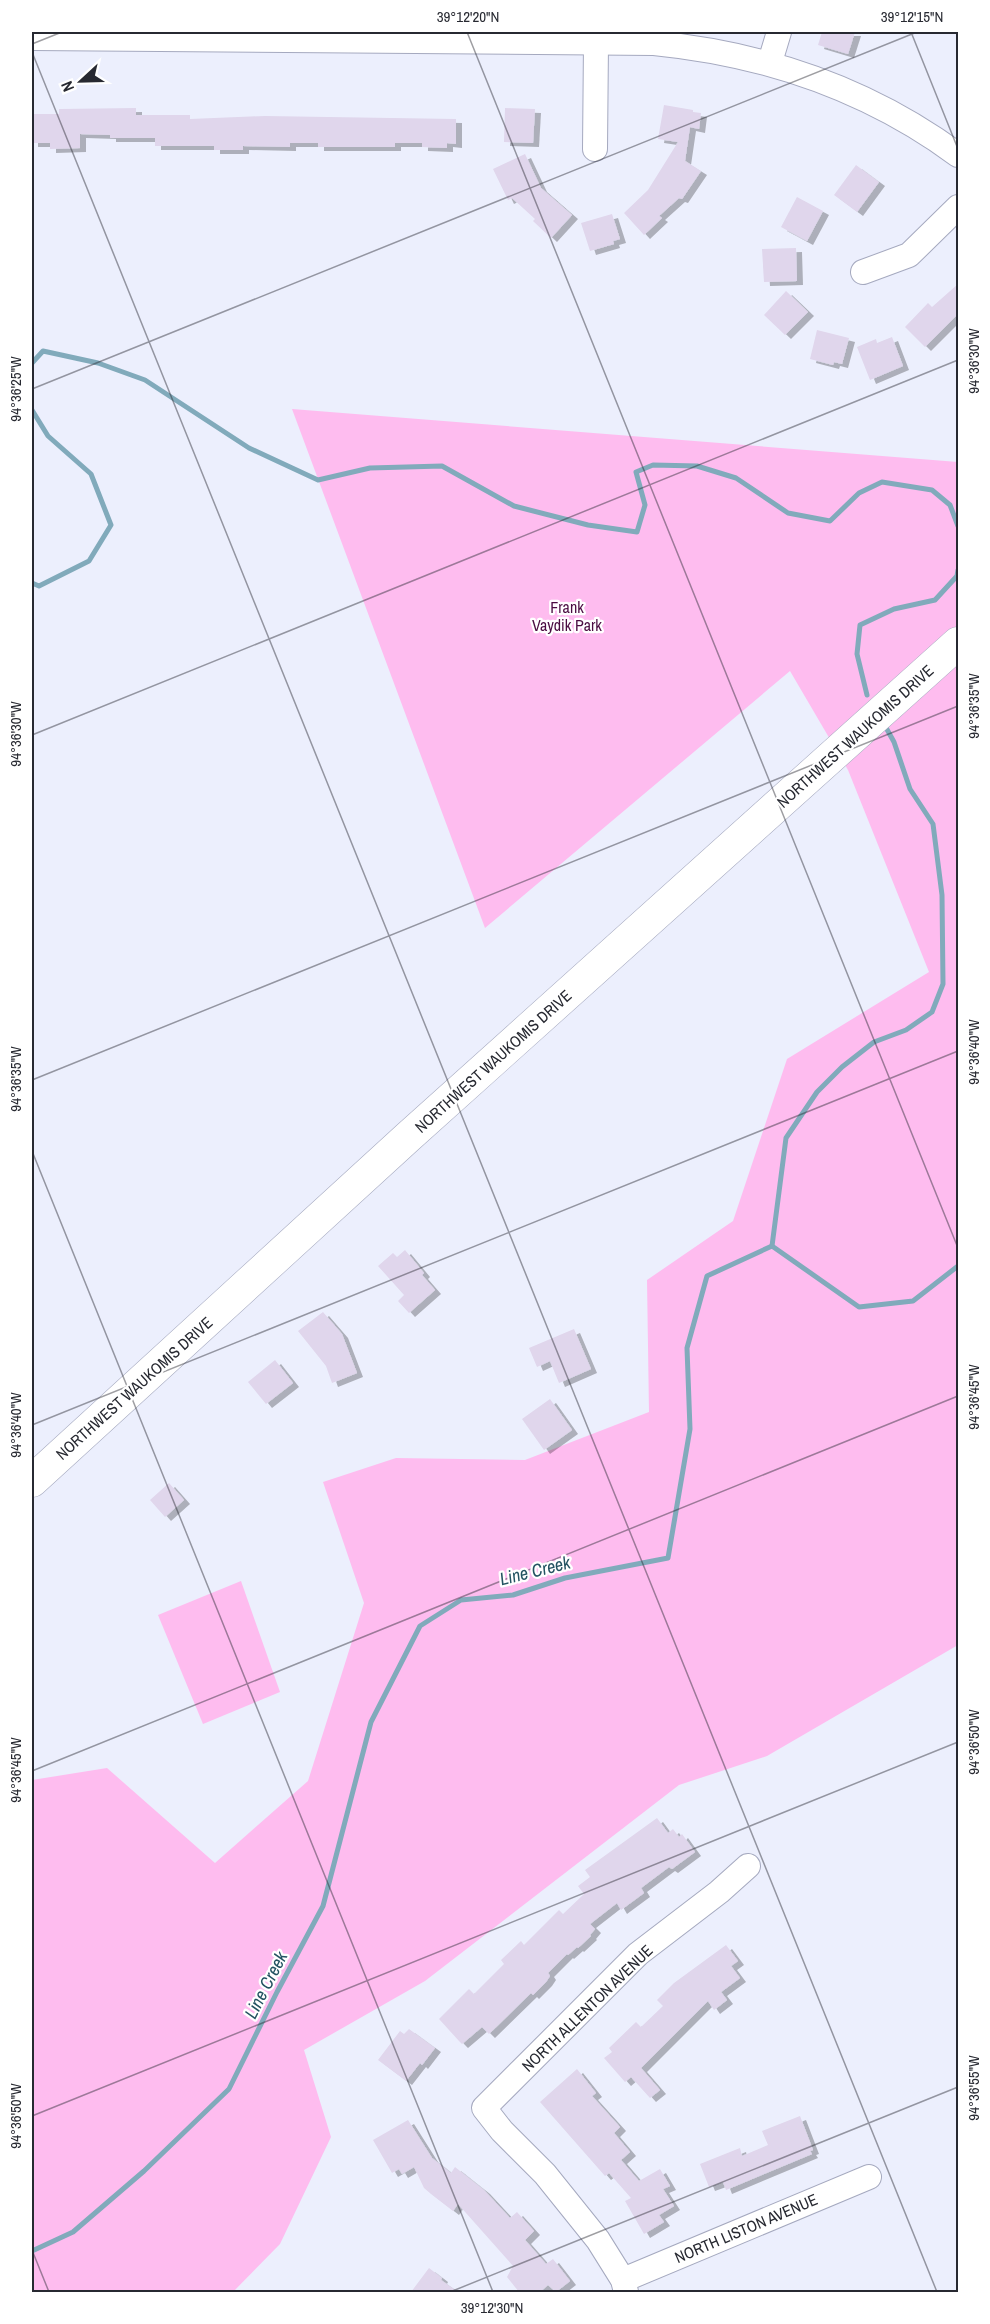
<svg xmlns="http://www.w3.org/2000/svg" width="990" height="2324" viewBox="0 0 990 2324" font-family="'Archivo Narrow',sans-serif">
<defs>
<filter id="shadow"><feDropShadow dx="6" dy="4" stdDeviation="0" flood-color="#0004"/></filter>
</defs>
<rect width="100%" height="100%" fill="#eceffd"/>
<g fill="#febcef">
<path d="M292 409 958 462V1645L767 1756 679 1785 425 1981 304 2050 331 2137 280 2244 233 2292H32V1780L107 1768 215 1863 308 1781 364 1603 323 1482 396 1458 525 1460 649 1412 647 1280 733 1221 787 1059 929 972 848 770 790 671 485 928Z"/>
<path d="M241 1581 280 1692 203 1724 158 1615Z"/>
</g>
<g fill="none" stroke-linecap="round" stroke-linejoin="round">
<g stroke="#81aabb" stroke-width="5">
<path d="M32 363 43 351 98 363 145 380 249 448 318 480 370 468 442 466 514 506 588 525 637 532 645 505 636 472 653 465 697 466 736 478 788 513 830 521 859 493 882 482 932 490 950 505 958 526"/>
<path d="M32 410 48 436 91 474 111 525 89 561 39 586 32 583"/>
<path d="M867 695 857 654 860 625 894 609 935 600 957 576 958 570"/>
<path d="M772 1246 786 1138 817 1092 842 1067 874 1042 906 1030 932 1012 943 984 942 895 933 824 910 789 894 742 884 724"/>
<path d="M32 2251 73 2232 144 2171 229 2089 277 1992 323 1906 371 1722 420 1626 461 1600 513 1595 565 1578 668 1558 690 1429 687 1348 707 1276 772 1246 859 1307 913 1301 958 1266"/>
</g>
</g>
<g fill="#e0d6ec" filter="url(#shadow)">
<path d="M822 32H855L848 54 818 45Z"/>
<path d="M664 105 693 110V112L701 113 699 129 690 127 685 161 701 171 682 199 679 198 659 216 662 218 644 235 624 213 648 190 678 142 658 139Z"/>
<path d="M136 108V115H190V119L265 116 456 119V144L447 143V148L422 147V143H395V147H318V143H290V147L243 146V150H214V146H155V138H110V135L80 134V148L50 149V143H32V114H59V109Z"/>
<path d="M505 108 535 109 533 143 504 142Z"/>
<path d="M525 154 541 188 572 215 551 238 533 221 535 219 512 198 508 200 493 169Z"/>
<path d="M856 165 879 182 857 212 834 195Z"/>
<path d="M797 197 823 211 807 241 781 227Z"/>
<path d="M612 214 620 239 613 241 614 244 590 251 581 223Z"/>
<path d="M796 248 797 281 764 282 762 249Z"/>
<path d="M958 284V314L925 347 905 327 928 303 932 307Z"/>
<path d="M786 291 808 312 785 335 764 315Z"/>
<path d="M817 330 849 338 842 364 834 362 833 365 810 359Z"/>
<path d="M892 337 903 366 870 380 857 347 876 339 877 343Z"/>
<path d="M405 1250 424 1273 422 1275 435 1290 409 1313 398 1301 404 1295 378 1266 393 1253 397 1257Z"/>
<path d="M323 1312 342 1334 357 1373 332 1383 326 1366 298 1331Z"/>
<path d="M574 1329 591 1369 559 1383 550 1361 537 1367 529 1348Z"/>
<path d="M275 1360 293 1383 266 1404 248 1382Z"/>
<path d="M550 1399 572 1430 544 1450 522 1419Z"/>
<path d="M169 1483 184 1500 165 1517 150 1500Z"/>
<path d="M657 1818 668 1833 673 1829 679 1837 682 1834 695 1852 672 1869 669 1867 641 1888 644 1893 621 1910 617 1903 590 1924 595 1929 590 1935 591 1936 578 1948 577 1947 568 1955 567 1954 548 1973 550 1976 546 1982 533 1995 531 1993 489 2034 482 2027 462 2044 459 2041 439 2019 469 1989 474 1994 504 1964 501 1960 521 1941 524 1945 559 1910 563 1914 584 1894 578 1886 590 1877 585 1870Z"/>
<path d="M726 1945 738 1961 731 1966 740 1978 721 1992 727 2000 714 2010 708 2001 641 2068 660 2090 650 2098 631 2077 625 2082 604 2058 612 2052 609 2048 636 2022 641 2027 663 2006 657 2000 674 1983Z"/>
<path d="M409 2029 435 2048 422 2065 420 2063 406 2081 378 2060 400 2031 404 2034Z"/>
<path d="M577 2069 596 2093 592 2096 620 2127 614 2133 630 2152 621 2160 639 2181 660 2169 670 2186 663 2189 674 2206 659 2215 664 2222 644 2234 625 2201 631 2198 609 2173 605 2176 540 2102Z"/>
<path d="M800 2116 813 2150 810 2151 812 2154 726 2190 723 2182 709 2187 700 2164 740 2148 742 2156 768 2145 762 2131Z"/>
<path d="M408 2120 432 2158 451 2173 455 2167 484 2190 510 2218 517 2212 534 2231 525 2240 546 2264 553 2259 570 2281 556 2292 548 2285 540 2292H519L507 2277 513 2266 458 2204 453 2211 431 2194 424 2188 414 2167 402 2174 399 2169 392 2173 373 2140Z"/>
<path d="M429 2268 442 2278 441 2280 458 2292H411Z"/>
</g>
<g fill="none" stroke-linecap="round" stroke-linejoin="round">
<defs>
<g id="minor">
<path d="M32 38 654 43C766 54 867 88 958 155"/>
<path d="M770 62 779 32"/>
<path d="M595 149 596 43"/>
<path d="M863 272 909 255 958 207"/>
<path d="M623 2280 869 2177"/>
<path d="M626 2292 623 2280 598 2240 545 2174 502 2131 484 2108 638 1954 719 1892 748 1866"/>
</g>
<path id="major" d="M32 1481 408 1137 958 643"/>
</defs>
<use href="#minor" stroke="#a5a9bf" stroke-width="26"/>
<use href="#major" stroke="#a5a9bf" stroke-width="33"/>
<use href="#minor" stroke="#fff" stroke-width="24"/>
<use href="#major" stroke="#fff" stroke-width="32"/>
</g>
<path fill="none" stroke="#272931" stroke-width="1.5" stroke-opacity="0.45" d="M467 32 958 1248M911 32 958 149M32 44 62 32M32 52 937 2292M32 389 917 32M32 735 958 360M32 1080 958 706M32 1151 493 2292M32 1425 958 1051M32 1771 958 1396M32 2116 958 1742M32 2250 49 2292M450 2292 958 2087"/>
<g text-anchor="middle" stroke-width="4.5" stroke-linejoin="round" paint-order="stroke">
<g font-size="16" fill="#4b0d42" stroke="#fff">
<text x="567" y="613">Frank<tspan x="567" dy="18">Vaydik Park</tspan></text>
</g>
<g font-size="16" fill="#272931" stroke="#fff">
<text transform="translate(855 736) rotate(-42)" y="6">NORTHWEST WAUKOMIS DRIVE</text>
<text transform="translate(493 1061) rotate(-42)" y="6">NORTHWEST WAUKOMIS DRIVE</text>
<text transform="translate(134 1388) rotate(-42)" y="6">NORTHWEST WAUKOMIS DRIVE</text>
<text transform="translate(587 2008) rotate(-44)" y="6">NORTH ALLENTON AVENUE</text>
<text transform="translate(746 2228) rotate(-23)" y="6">NORTH LISTON AVENUE</text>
</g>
<g font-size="18" font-style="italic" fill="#245362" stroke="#fff">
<text transform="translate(535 1571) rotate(-14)" y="6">Line Creek</text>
<text transform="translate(266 1985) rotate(-63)" y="6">Line Creek</text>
</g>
</g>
<rect width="990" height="2324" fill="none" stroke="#ffffff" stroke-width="66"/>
<g transform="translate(81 81) rotate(248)" stroke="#ffffff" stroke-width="4.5" paint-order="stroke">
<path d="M0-4.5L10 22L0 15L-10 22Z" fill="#272931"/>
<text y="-9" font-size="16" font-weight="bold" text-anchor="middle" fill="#272931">N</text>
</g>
<rect x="33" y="33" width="924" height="2258" fill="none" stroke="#272931" stroke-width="2"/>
<g font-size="15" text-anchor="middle" fill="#272931">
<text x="468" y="22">39°12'20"N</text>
<text x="912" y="22">39°12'15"N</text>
<text transform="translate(974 361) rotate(-90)" y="5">94°36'30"W</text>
<text transform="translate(16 389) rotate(-90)" y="5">94°36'25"W</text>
<text transform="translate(974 706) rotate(-90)" y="5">94°36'35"W</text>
<text transform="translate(16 734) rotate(-90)" y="5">94°36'30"W</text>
<text transform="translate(974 1052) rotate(-90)" y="5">94°36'40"W</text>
<text transform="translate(16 1079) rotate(-90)" y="5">94°36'35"W</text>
<text transform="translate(974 1397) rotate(-90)" y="5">94°36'45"W</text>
<text transform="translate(16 1425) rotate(-90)" y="5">94°36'40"W</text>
<text transform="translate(974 1742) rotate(-90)" y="5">94°36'50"W</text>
<text transform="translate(16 1770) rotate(-90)" y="5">94°36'45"W</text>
<text transform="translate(974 2088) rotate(-90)" y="5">94°36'55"W</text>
<text transform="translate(16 2116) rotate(-90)" y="5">94°36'50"W</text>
<text x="492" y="2313">39°12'30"N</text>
</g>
</svg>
